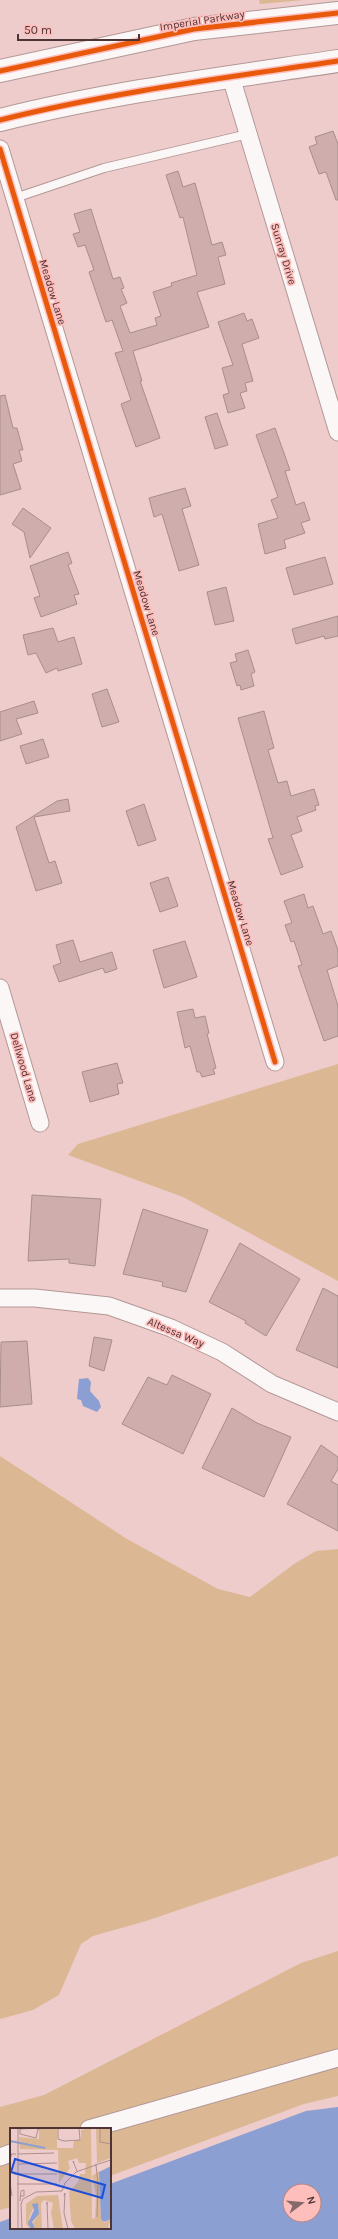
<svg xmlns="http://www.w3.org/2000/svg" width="338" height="2239" viewBox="0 0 338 2239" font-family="Karla,sans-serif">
<rect width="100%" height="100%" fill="#eecccb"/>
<g fill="#dbb893">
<path d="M259 0H304L260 4Z"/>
<path d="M338 1064V1281L183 1197 68 1155 78 1144Z"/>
<path d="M0 1456 127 1539 218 1589 250 1597 294 1564 316 1551 338 1549V1856L146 1921 93 1936 81 1944 59 1995 33 2010 0 2019Z"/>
<path d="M338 1951V2096L304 2104 110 2176V2129H11V2207L0 2210V2107L44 2095 301 1963Z"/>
</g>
<g fill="#8b9fd3" fill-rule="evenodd">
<path d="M88 1378 91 1382 90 1391 99 1401 101 1407 97 1412 83 1406 81 1400 77 1399 79 1379Z"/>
<path d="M338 2107V2239H0V2222L11 2218V2228H110V2184L306 2111ZM290 2191H314V2215H290Z"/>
</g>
<g fill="#ceadac" stroke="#a78e8d">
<path d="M333 131 338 144V200H336L326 172 319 174 309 147 317 144 315 137Z"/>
<path d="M178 171 183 187 195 183 212 245 222 242 226 255 218 257 225 284 197 292 209 327 133 351 142 381H140L160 438 136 447 121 404 131 400 115 353 123 351 112 320 106 322 89 272 94 270 85 245 78 247 73 234 80 232 74 214 91 209 113 279 120 277 124 288 121 289 127 303 120 306 130 333 157 325 155 318 161 316 153 292 172 286 171 283 197 275 183 217 180 218 166 175Z"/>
<path d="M244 313 247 321 252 319 259 338 242 344 253 381 245 383 247 391 240 393 245 408 228 413 223 395 229 393 222 368 233 365 218 322Z"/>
<path d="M5 395 13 428H17L23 450H19L22 461 13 464 21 489 0 495V396Z"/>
<path d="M217 413 228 445 215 449 205 417Z"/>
<path d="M275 428 290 470 285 471 296 505 304 502 310 520 301 523 305 533 284 540 286 548 265 554 258 524 278 518 271 500 278 497 256 435Z"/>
<path d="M185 488 191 506 182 509 199 565 179 571 162 514 154 517 149 498Z"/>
<path d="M23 508 51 528 30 558 24 532 12 524Z"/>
<path d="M68 552 72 563 68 565 79 594 74 595 77 604 41 617 34 598 40 596 30 566Z"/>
<path d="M325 557 333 584 294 595 286 568Z"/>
<path d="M226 587 234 621 215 625 207 592Z"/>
<path d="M338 616V636L325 639 324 636 296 644 292 629Z"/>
<path d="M53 628 58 642 74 637 82 664 58 671 57 668 46 673 36 653 28 655 23 635Z"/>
<path d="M248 650 255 672 251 674 254 686 241 690 240 685 237 686 230 663 237 661 235 654Z"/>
<path d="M107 689 119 722 102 727 92 694Z"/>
<path d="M34 701 38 713 16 719 22 734 0 741V712Z"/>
<path d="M264 711 274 748 268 750 278 783 287 781 291 796 314 789 319 805 315 806 316 810 297 817 302 831 291 835 303 867 281 875 268 839 273 838 238 718Z"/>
<path d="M43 739 49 757 26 764 20 746Z"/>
<path d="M68 799 70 811 34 817 49 863 55 861 62 883 36 891 16 827 57 801Z"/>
<path d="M144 804 156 840 138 846 126 811Z"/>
<path d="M168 877 178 906 160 912 150 883Z"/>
<path d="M304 894 308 908 313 906 323 934 331 931 338 950V966L327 970 338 1006V1036L324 1041 298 966 302 965 294 941 291 942 285 925 292 923 284 901Z"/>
<path d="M73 940 80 962 112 952 117 969 105 973 103 968 59 982 53 966 61 963 56 945Z"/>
<path d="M185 941 197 977 164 988 153 950Z"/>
<path d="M193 1009 195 1018 205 1016 209 1033 207 1034 216 1068 213 1069 215 1074 202 1077 200 1072H197L190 1046 185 1048 177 1012Z"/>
<path d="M117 1063 123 1083 117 1084 119 1094 90 1102 82 1072Z"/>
<path d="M32 1195 101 1199 95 1266 69 1263V1259L28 1261Z"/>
<path d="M143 1209 208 1230 186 1292 162 1286 163 1282 123 1274Z"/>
<path d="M240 1243 300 1279 266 1336 245 1323 246 1321 209 1302Z"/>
<path d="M323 1288 338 1296V1368L296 1350Z"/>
<path d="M94 1337 112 1340 104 1371 89 1366Z"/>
<path d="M27 1341 32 1404 0 1407 1 1342Z"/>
<path d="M172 1375 211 1394 183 1454 122 1424 148 1377 167 1385Z"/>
<path d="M232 1408 257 1423 291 1437 264 1497 202 1468Z"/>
<path d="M321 1445 338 1457V1469L331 1481 338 1485V1531L287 1504Z"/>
</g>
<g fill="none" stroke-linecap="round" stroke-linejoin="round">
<defs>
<path id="service" d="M15 198 104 168 248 134"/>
<g id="minor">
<path d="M231 77 338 432"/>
<path d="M0 149 275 1062"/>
<path d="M0 988 40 1123"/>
<path d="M0 1298H35L109 1306 171 1328 222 1352 272 1384 338 1412"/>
<path d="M89 2129 338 2058"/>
<path d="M0 2157 11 2153"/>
</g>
<g id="primary">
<path d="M0 71 194 29 338 13"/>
<path d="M0 120C112 92 224 78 338 61"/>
</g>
</defs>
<use href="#service" stroke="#b29897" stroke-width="10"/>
<use href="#minor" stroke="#b29897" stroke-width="19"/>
<use href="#primary" stroke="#b29897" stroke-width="24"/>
<use href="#service" stroke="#fcf7f7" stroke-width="8"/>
<use href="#minor" stroke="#fcf7f7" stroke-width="17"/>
<use href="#primary" stroke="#fcf7f7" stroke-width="22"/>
<defs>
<g id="cycleway">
<path d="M0 71 194 29 338 13"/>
<path d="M0 120C112 92 224 78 338 61"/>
<path d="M0 149 275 1062"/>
</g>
</defs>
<use href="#cycleway" stroke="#fdbebc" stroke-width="8"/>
<use href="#cycleway" stroke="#e8590c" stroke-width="5"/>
</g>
<g text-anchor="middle" stroke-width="3.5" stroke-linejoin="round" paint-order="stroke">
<g font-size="11" fill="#4e3434" stroke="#fdbebc">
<text transform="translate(202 20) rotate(-9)" y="4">Imperial Parkway</text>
<text transform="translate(284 254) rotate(73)" y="4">Sunray Drive</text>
<text transform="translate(53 292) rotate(73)" y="4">Meadow Lane</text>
<text transform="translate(147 603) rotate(73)" y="4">Meadow Lane</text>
<text transform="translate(241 913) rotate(73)" y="4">Meadow Lane</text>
<text transform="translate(24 1067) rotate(74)" y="4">Dellwood Lane</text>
<text transform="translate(176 1332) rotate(23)" y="4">Altessa Way</text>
</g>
</g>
<g transform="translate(10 2128)">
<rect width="101" height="101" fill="#eecccb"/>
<path d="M29 0H47V20H63L64 13 71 11V2L81 0 82 91 85 90 86 67 82 48 89 43 91 91 94 95 101 91 98 99 101 101H65L61 93 59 64 68 54 70 46H75L76 35H69L67 30 58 33 60 40 49 55 48 22 10 21 9 9 29 11ZM86 0H101V30L87 35ZM48 67 53 101H44L41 85 43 75 34 72 31 75 32 101H25L22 96 29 86 28 75 25 76 19 90 20 101 16 96V76L27 68Z" fill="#dbb893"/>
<path d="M101 38V91L94 94 91 91 89 44ZM28 75 29 86 22 94 25 101H21L18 95 24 82 22 76Z" fill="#8b9fd3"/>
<path fill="none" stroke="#8b9fd3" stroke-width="2" d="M0 13 35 20"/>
<path fill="none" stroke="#ae8f8f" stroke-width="1" d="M8 0V101M47 0H62M48 0V11L54 13 70 12 69 0M90 0V14L101 16M10 1V6L26 10 28 1 35 0M10 1 28 0M2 26 0 31V26H6M8 26 44 25M64 35 63 33 67 43M8 36 47 35M85 37 101 32M86 37 88 55 87 89M4 46H47M0 55 2 68M7 56H47M54 68 55 65 54 85 58 101M10 73 11 63 14 62V68H11M37 77V74L38 101M12 101 11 76 13 71 26 64 52 63 55 55 66 44 86 37"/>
<path fill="#1d4ed8" fill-opacity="0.15" stroke="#1d4ed8" stroke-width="2" d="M5 31 95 57 92 70 1 44Z"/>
<rect width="101" height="101" fill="none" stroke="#4e3434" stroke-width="2"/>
</g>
<g transform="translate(302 2203) rotate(74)"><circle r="19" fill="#fdbebc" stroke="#b78786"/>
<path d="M0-3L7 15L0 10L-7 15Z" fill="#866969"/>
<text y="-6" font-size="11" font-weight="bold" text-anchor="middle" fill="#4e3434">N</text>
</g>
<path d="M18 34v6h121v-6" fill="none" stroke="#4e3434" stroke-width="2"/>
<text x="24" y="34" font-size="12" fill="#4e3434" stroke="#fdbebc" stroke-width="3" paint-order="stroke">50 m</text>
</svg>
